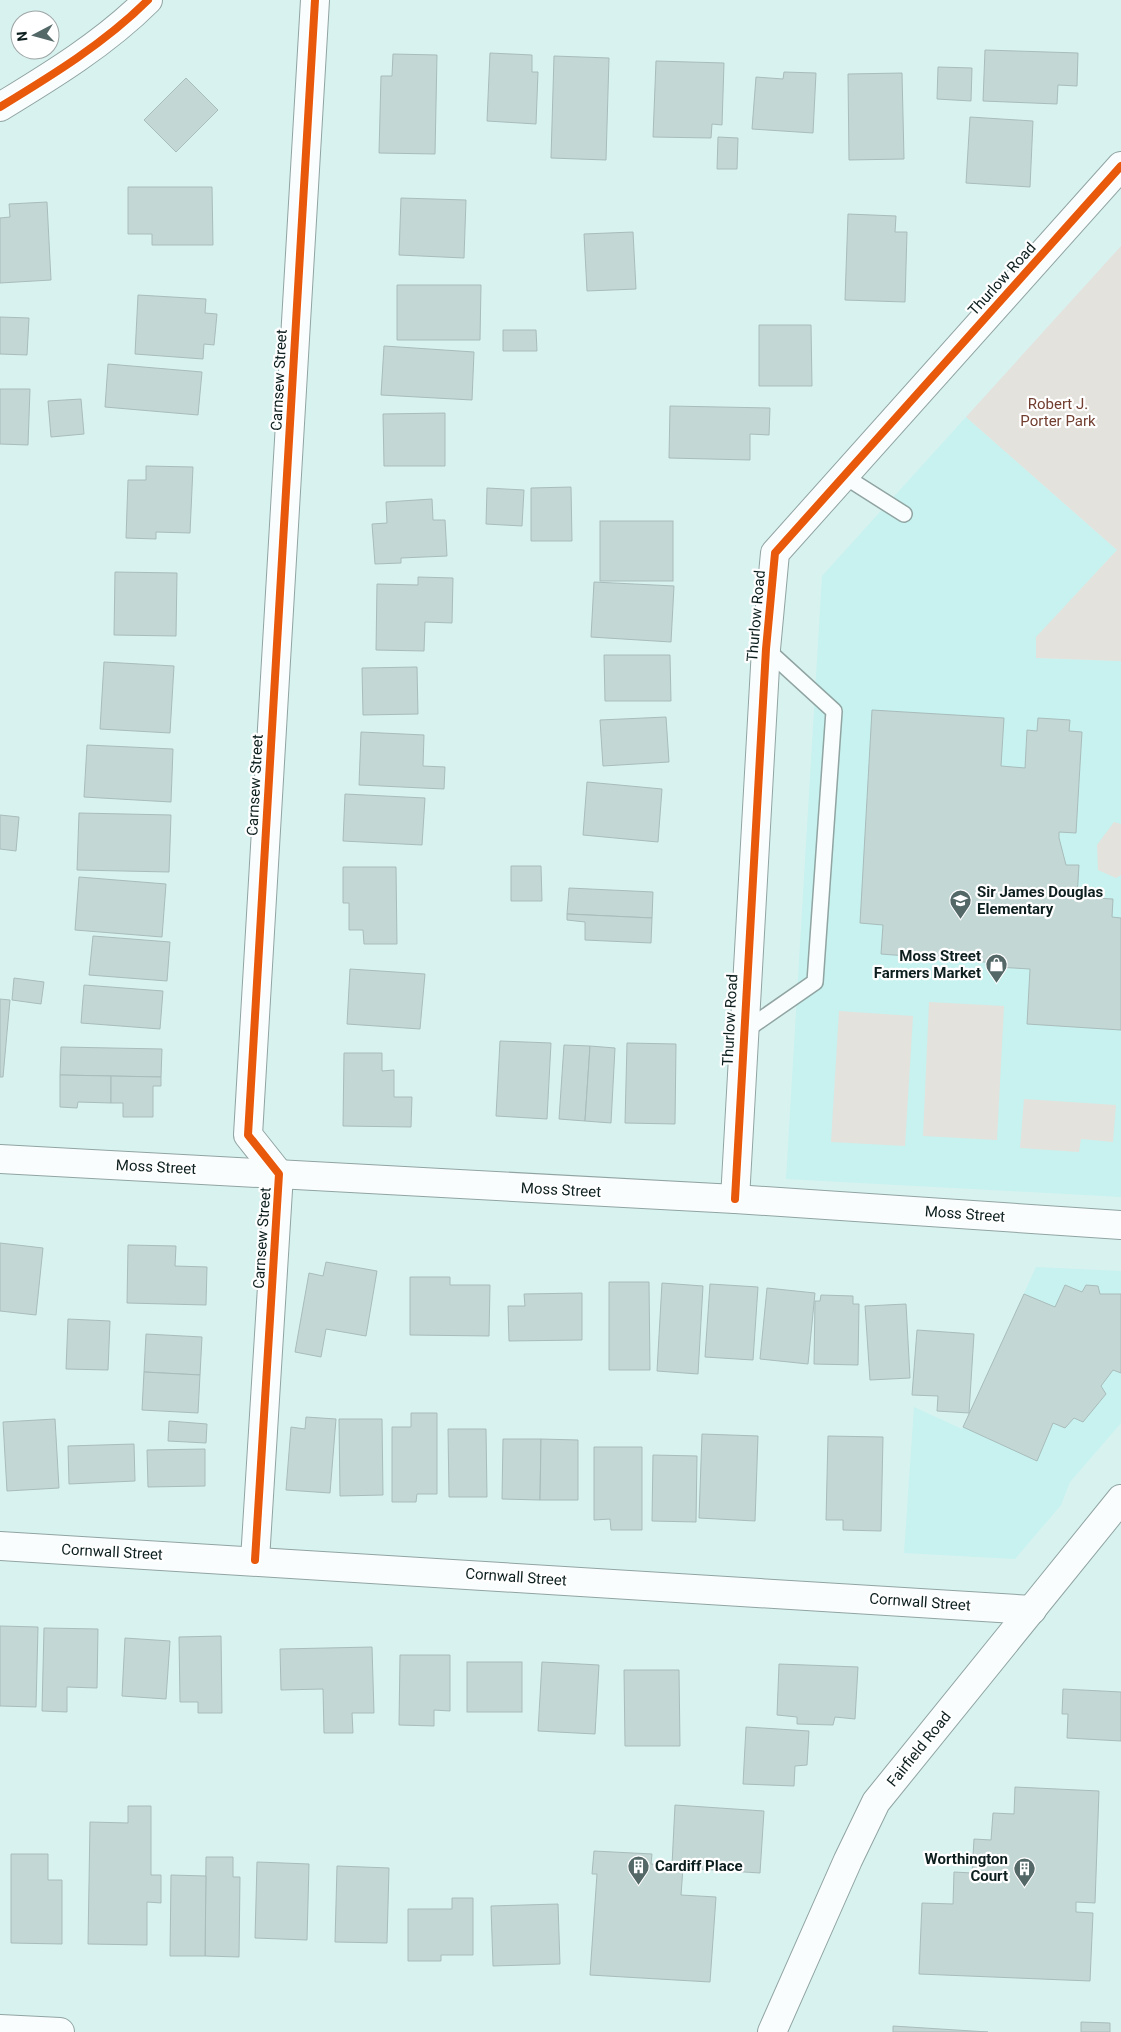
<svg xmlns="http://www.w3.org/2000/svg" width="1121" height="2032" viewBox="0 0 1121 2032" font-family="Roboto,sans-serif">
<rect width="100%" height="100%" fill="#d8f2f0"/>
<g fill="#c7f2ef">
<path d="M966 417 1117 550 1037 637 1036 658 1121 661V1197L786 1179 822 576Z"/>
<path d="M1036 1267 1121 1271V1423L1070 1482 1061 1505 1015 1559 904 1553 914 1407 962 1429Z"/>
</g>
<g fill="#e4e2dd">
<path d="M1121 246V661L1036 658V637L1117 550 966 417Z"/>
<path d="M1114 822 1121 824V875L1116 878 1098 870 1097 845Z"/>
<path d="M929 1002 1004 1006 997 1140 923 1136Z"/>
<path d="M839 1011 913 1016 905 1146 831 1142Z"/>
<path d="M1024 1099 1116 1105 1113 1142 1081 1139 1079 1152 1020 1148Z"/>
</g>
<g fill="#c3d7d5" stroke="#a8bcbb">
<path d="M985 50 1078 53 1077 86 1058 85 1057 104 983 101Z"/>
<path d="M490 53 532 55V72H538L536 124 487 121Z"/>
<path d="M393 54 437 55 435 154 379 153 381 76H392Z"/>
<path d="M554 56 609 58 606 160 551 158Z"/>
<path d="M656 61 724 63 722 125 712 124 711 138 653 137Z"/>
<path d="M938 67 972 68 971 101 937 99Z"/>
<path d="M784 72 816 73 813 133 752 129 756 77 783 79Z"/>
<path d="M902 73 904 159 849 160 848 74Z"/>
<path d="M186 78 218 110 176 152 144 120Z"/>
<path d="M970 117 1033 121 1030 187 966 183Z"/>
<path d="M718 137 738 138 737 169H717Z"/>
<path d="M128 187H212L213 245H152V234H128Z"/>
<path d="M401 198 466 200 464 258 399 255Z"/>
<path d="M47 202 51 280 0 283V218L10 217 9 204Z"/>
<path d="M848 214 896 216 895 232H907L905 302 845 300Z"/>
<path d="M633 232 636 289 587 291 584 234Z"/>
<path d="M397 285H481L480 340H397Z"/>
<path d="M138 295 206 299 205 313 217 314 214 345 204 344 203 359 135 354Z"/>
<path d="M0 317 29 318 27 355 0 354Z"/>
<path d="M759 325H811L812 386H759Z"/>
<path d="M503 330H536L537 351H503Z"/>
<path d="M384 346 474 352 472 400 381 395Z"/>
<path d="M108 364 202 372 198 415 105 407Z"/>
<path d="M0 389H30L28 445 0 444Z"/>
<path d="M81 399 84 434 51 437 48 401Z"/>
<path d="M670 406 770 408 769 435 750 434V460L669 458Z"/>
<path d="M445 413V466H384L383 414Z"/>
<path d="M146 466 193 467 190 533 156 532V539L126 538 128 480H146Z"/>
<path d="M571 487 572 541H531V488Z"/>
<path d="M487 488 524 490 522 526 486 524Z"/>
<path d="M432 499 433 520H445L447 556 401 558V563L375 564 372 524 387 523 386 502Z"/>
<rect x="600" y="521" width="73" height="60"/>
<path d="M115 572 177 573 176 636 114 635Z"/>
<path d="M418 577 453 578 452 623 425 622 424 651 376 650 377 584 418 585Z"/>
<path d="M594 582 674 586 671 642 591 637Z"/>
<path d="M604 655H670L671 701H605Z"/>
<path d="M104 662 174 666 170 733 100 729Z"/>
<path d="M417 667 418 714 363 715 362 668Z"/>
<path d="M872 710 1004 718 1001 766 1025 768 1027 730 1037 731 1038 718 1070 720 1069 731 1082 732 1076 833 1059 832V838L1066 865H1079L1077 897 1113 899 1112 917 1121 918V1030L1027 1024 1030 969 997 967V963L881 954 883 925 860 923Z"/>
<path d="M666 717 669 762 603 766 600 720Z"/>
<path d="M361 732 424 735 423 766 445 767 444 789 359 785Z"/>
<path d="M87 745 173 749 171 802 84 797Z"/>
<path d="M587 782 662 789 658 842 583 835Z"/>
<path d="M345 794 425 798 422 845 343 841Z"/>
<path d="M79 813 171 815 169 872 77 870Z"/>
<path d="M0 815 19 817 16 851 0 849Z"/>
<path d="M511 866H541L542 901H511Z"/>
<path d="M343 867H396L397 944H364L363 930H349V903H343Z"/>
<path d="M79 877 166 884 162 937 75 930Z"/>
<path d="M569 888 653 892 652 918 567 914Z"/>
<path d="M567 914 652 918 651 943 585 940V922L567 920Z"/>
<path d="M93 936 170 942 167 981 89 975Z"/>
<path d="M350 969 425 974 420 1029 347 1024Z"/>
<path d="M14 978 44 982 41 1004 12 1000Z"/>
<path d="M84 985 163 991 160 1029 81 1023Z"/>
<path d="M0 999 10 1000 3 1077H0Z"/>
<path d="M500 1041 551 1043 547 1119 496 1116Z"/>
<path d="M627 1043 676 1044 675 1124 625 1123Z"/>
<path d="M564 1045 590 1046 585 1121 559 1119Z"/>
<path d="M590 1046 615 1048 611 1123 585 1121Z"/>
<path d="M61 1047 162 1049 161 1077 60 1075Z"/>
<path d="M344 1053H382V1071L394 1070V1097H412L411 1127 343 1126Z"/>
<path d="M60 1075 111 1076V1103L78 1102 77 1108 60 1107Z"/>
<path d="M111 1076 161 1077V1086H153V1117H123V1103H111Z"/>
<path d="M0 1243 43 1248 36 1315 0 1311Z"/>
<path d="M128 1245 176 1246 175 1266 207 1267 206 1305 127 1303Z"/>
<path d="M326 1262 377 1271 366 1336 326 1329 321 1357 295 1352 309 1273 323 1276Z"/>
<path d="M410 1277H450V1285H490L489 1336 410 1335Z"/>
<path d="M609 1282H649L650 1370H609Z"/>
<path d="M662 1283 703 1286 698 1374 657 1371Z"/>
<path d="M710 1284 758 1287 753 1360 705 1357Z"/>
<path d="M1065 1285 1082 1292 1086 1285 1098 1286 1100 1294H1121V1373L1113 1370 1101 1386 1106 1394 1083 1422 1074 1418 1065 1428 1053 1423 1037 1461 963 1427 1024 1294 1055 1307Z"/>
<path d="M767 1288 815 1293 808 1364 760 1359Z"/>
<path d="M582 1293V1340L509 1341 508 1306H525L524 1294Z"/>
<path d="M821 1295 853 1296V1304H859L858 1365 814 1364 815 1301H820Z"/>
<path d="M906 1304 910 1378 870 1380 865 1306Z"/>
<path d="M68 1319 110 1321 108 1370 66 1369Z"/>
<path d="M917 1330 974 1334 969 1413 937 1411 938 1396 912 1395Z"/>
<path d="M146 1334 202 1337 200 1375 144 1372Z"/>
<path d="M144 1372 200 1375 198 1413 142 1410Z"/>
<path d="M411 1413H437V1494H417L416 1502H392V1427H411Z"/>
<path d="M306 1417 336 1419 330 1493 286 1490 291 1427 305 1429Z"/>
<path d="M55 1419 59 1488 7 1491 3 1422Z"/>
<path d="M339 1419H382L383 1495 340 1496Z"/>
<path d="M169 1421 207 1424 206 1443 168 1441Z"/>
<path d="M448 1429H486L487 1497H449Z"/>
<path d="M702 1434 758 1436 755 1521 699 1518Z"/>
<path d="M828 1436 883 1437 881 1531 843 1530V1520H826Z"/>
<path d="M503 1439H541L540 1500 502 1499Z"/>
<path d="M541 1439 578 1440V1500H540Z"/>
<path d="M134 1444 135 1481 69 1484 68 1446Z"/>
<path d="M594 1447H642V1530H611L610 1519 594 1520Z"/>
<path d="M205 1449V1486L148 1487 147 1450Z"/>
<path d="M653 1455 697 1456 696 1522 652 1521Z"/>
<path d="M0 1626 38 1627 36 1707 0 1706Z"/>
<path d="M44 1628 98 1629 97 1688 67 1687V1712L42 1711Z"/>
<path d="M221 1636 222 1713H198V1702H180L179 1637Z"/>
<path d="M125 1638 170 1641 166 1699 122 1696Z"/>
<path d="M372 1647 374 1713H352L353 1733H324L323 1689 281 1690 280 1649Z"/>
<path d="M400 1655H450V1711L434 1710V1726L399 1725Z"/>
<rect x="467" y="1662" width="55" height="50"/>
<path d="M542 1662 599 1665 595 1734 538 1731Z"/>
<path d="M779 1664 858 1667 855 1719 835 1717 833 1725 797 1724V1717L777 1715Z"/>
<path d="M624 1670H679L680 1746H625Z"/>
<path d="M1063 1689 1121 1692V1741L1067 1738 1068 1714H1062Z"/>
<path d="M746 1727 809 1731 807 1765 795 1766 794 1786 743 1784Z"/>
<path d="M1015 1787 1099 1791 1095 1903 1076 1902V1912L1093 1913 1090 1981 919 1974 922 1903 953 1904 954 1872 972 1873 974 1839 991 1840 993 1813 1014 1814Z"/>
<path d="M675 1805 764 1811 760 1873 683 1868 681 1895 716 1897 710 1982 590 1975 597 1874H592L594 1851 652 1854 651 1864 672 1865Z"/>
<path d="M128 1806H151V1875H161V1903L147 1902V1945L88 1944 90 1822 128 1823Z"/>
<path d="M11 1854H48V1880H62V1944L11 1943Z"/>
<path d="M206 1857H233V1877H240L239 1957 205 1956Z"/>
<path d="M257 1862 309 1864 307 1940 255 1938Z"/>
<path d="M337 1866 389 1868 387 1943 335 1942Z"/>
<path d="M171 1875 206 1876 205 1956H170Z"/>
<path d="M452 1898H473V1955H441V1961H408V1909H452Z"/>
<path d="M558 1904 560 1964 493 1966 491 1906Z"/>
<path d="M1081 2022 1110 2023V2032H1081Z"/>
<path d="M893 2026 988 2032H893Z"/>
</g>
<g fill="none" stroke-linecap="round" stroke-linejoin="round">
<defs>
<g id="service">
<path d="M844 476 904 514"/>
<path d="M743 1032 815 982 834 711 766 649"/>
</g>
<g id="minor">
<path d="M0 107C51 76 105 43 148 0"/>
<path d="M735 1199 766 649 775 553 1121 166"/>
<path d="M0 1546 1032 1610"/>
<path d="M255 1560 279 1174 248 1135 315 0"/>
<path d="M0 2029 60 2032"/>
</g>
<g id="tertiary">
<path d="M0 1159 735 1199 1121 1225"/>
<path d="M772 2032 848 1860 876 1802 1121 1499"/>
</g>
</defs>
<use href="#service" stroke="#90a4a2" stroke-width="18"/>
<use href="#minor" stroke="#90a4a2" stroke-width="30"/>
<use href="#tertiary" stroke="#90a4a2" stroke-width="30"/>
<use href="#service" stroke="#f9fdfd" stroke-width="15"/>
<use href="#minor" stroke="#f9fdfd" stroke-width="28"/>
<use href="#tertiary" stroke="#f9fdfd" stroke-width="28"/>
<defs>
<g id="cycleway">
<path d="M0 107C51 76 105 43 148 0"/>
<path d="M735 1199 766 649 775 553 1121 166"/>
<path d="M255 1560 279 1174 248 1135 315 0"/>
</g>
</defs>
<use href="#cycleway" stroke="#fff" stroke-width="11"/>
<use href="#cycleway" stroke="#e8590c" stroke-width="8"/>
</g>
<defs>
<symbol id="school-pin" viewBox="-11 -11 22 30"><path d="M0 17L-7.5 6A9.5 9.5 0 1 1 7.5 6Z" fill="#546868" stroke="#fff"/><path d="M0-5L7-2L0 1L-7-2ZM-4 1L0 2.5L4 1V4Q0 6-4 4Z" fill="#fff"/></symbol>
<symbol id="shop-pin" viewBox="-11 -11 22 30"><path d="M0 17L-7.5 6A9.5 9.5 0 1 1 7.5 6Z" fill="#546868" stroke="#fff"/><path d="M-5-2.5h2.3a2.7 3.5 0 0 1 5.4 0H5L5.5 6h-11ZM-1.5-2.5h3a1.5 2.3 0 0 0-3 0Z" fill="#fff"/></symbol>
<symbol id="building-pin" viewBox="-11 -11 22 30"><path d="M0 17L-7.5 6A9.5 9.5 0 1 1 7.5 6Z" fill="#546868" stroke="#fff"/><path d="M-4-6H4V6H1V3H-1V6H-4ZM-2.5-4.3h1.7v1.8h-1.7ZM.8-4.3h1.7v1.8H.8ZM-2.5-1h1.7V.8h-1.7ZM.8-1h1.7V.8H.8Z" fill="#fff"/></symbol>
</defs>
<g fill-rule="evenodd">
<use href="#school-pin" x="948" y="888" width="25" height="34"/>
<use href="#shop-pin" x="984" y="952" width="25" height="34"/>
<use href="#building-pin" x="626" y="1854" width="25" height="34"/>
<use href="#building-pin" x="1012" y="1856" width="25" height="34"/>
</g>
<g text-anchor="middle" stroke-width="4.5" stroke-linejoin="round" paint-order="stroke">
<g font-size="15" fill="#0d1e1e" stroke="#fff">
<text transform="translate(1002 279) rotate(-48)" y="5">Thurlow Road</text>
<text transform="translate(279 380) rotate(-87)" y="5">Carnsew Street</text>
<text transform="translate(756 616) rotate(-85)" y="5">Thurlow Road</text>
<text transform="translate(255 785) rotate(-87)" y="5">Carnsew Street</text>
<text transform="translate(730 1020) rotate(-87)" y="5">Thurlow Road</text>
<text transform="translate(156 1167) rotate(3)" y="5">Moss Street</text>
<text transform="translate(561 1190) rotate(3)" y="5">Moss Street</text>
<text transform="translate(965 1214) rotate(4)" y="5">Moss Street</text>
<text transform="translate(262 1238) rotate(-86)" y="5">Carnsew Street</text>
<text transform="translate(112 1552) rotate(3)" y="5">Cornwall Street</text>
<text transform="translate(516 1577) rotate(4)" y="5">Cornwall Street</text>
<text transform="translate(920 1602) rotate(4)" y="5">Cornwall Street</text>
<text transform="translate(919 1749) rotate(-51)" y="5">Fairfield Road</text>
</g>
<g font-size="15" fill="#713e30" stroke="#fff">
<text x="1058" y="409">Robert J.<tspan x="1058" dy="17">Porter Park</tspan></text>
</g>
<g font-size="15" font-weight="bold" fill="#0d1e1e" stroke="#fff" text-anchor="start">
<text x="977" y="897">Sir James Douglas<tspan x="977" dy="17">Elementary</tspan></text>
<text x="981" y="961" text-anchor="end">Moss Street<tspan x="981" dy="17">Farmers Market</tspan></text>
<text x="1008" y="1864" text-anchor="end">Worthington<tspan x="1008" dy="17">Court</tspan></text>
<text x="655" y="1871">Cardiff Place</text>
</g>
</g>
<g transform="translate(35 35) rotate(264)"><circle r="24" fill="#ffffff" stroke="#9ea5a5"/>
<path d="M0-4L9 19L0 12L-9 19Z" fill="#546868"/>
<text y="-8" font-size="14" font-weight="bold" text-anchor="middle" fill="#0d1e1e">N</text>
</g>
</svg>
